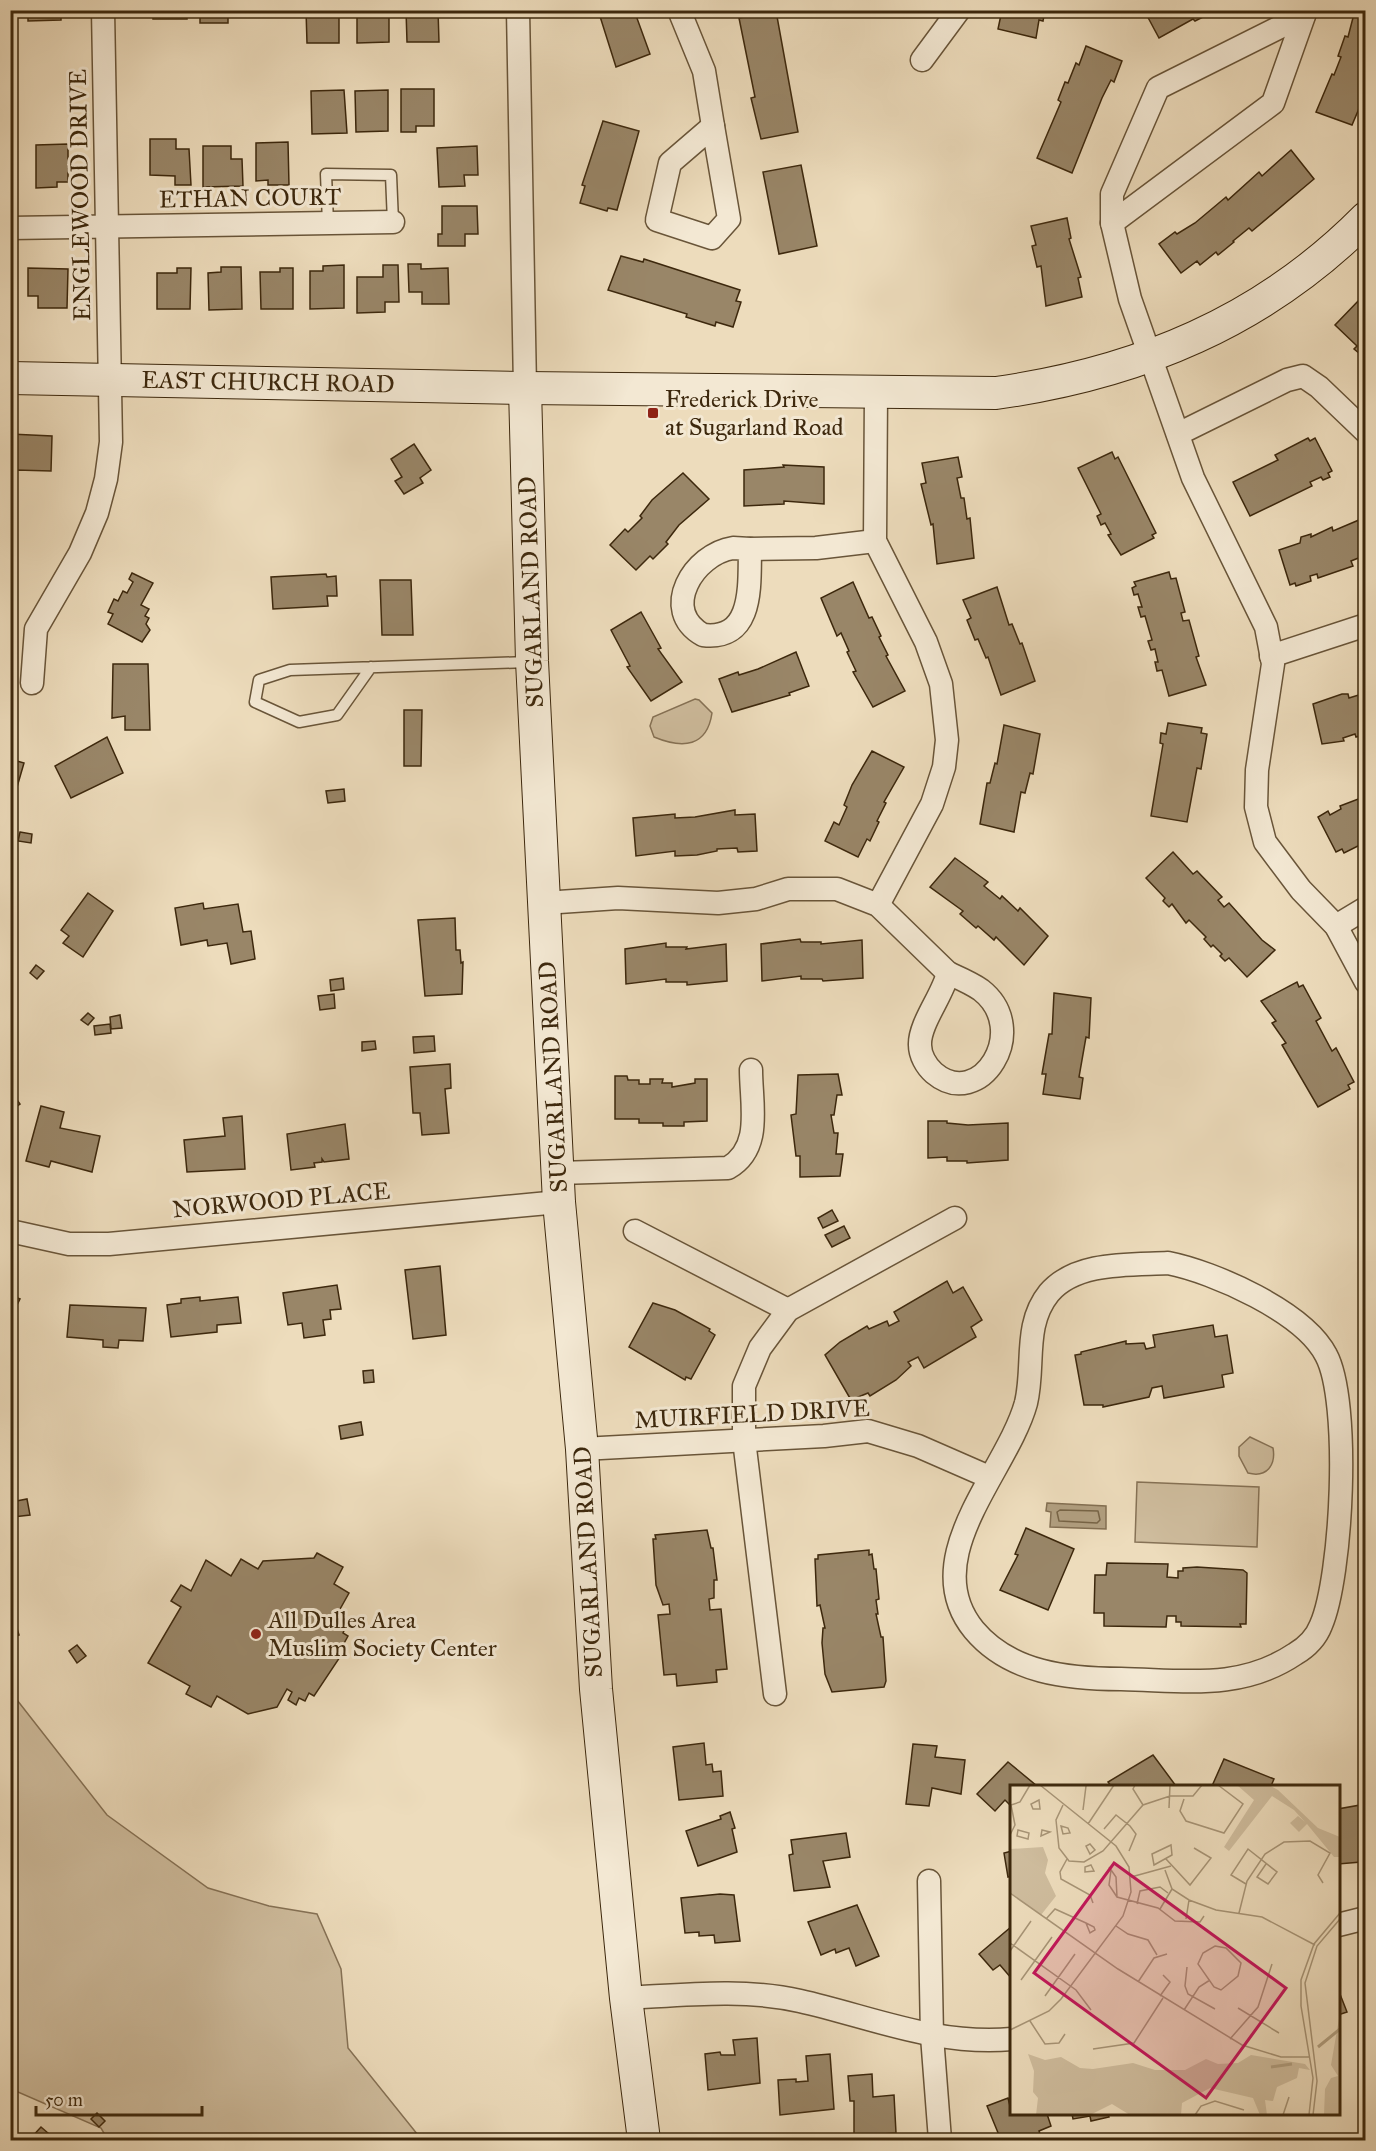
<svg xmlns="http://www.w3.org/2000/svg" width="1376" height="2151" viewBox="0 0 1376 2151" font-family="'IM FELL Great Primer',serif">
<rect width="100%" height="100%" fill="#eddcbc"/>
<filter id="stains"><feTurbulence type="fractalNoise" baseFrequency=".00333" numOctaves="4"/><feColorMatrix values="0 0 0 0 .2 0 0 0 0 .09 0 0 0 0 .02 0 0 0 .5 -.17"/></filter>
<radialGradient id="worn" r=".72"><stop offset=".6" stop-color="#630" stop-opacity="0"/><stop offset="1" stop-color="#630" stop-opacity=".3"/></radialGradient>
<g fill="#cfbd9e" stroke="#867256" stroke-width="1.5">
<path d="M695 699 699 700 712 713C707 747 683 749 654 737L650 726 653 717Z"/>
<path d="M1250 1437 1273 1448C1276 1465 1267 1478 1248 1473L1239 1456V1447Z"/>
<path d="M1137 1482 1259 1487 1257 1547 1135 1542Z"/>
<path d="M10 1691 107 1815 208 1888 269 1906 317 1914 341 1969 348 2048 422 2140H108L101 2128 11 2089Z"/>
</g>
<path fill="#b19f80" stroke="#836f52" stroke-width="1.5" d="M1047 1503 1106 1506V1529L1050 1527 1051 1512 1046 1511Z"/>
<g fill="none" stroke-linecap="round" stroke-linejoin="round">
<path stroke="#776446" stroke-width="1.5" d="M1060 1510 1098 1511 1100 1520 1097 1523 1059 1521 1057 1512Z"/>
</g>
<g fill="#998668" stroke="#3d280d" stroke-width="1.5">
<path d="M28 10H61V20L28 21Z"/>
<rect x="153" y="10" width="34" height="9"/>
<path d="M200 10H240V13H228V23H200Z"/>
<rect x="252" y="10" width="30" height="5"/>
<path d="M306 10H339V43H307Z"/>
<path d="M357 10H389V42L357 43Z"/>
<path d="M406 10H438L439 42H407Z"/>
<path d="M598 10H634L650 54 616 67Z"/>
<path d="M1002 10H1045L1043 21 1039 20 1036 38 998 29Z"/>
<path d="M1144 10H1213V12L1195 21 1193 19 1159 38Z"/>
<path d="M1355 10H1366V92L1352 125 1316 112 1332 74 1334 75 1341 57 1338 56 1345 36 1348 37Z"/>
<path d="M776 11 798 132 761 139 751 98 755 97 739 18Z"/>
<path d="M1086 46 1122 61 1114 82 1111 80 1102 98 1072 173 1037 158 1061 102 1058 100 1065 82 1068 83 1076 63 1079 65Z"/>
<path d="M401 89H434V126H416V132H401Z"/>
<path d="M344 90 347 133 312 134 311 91Z"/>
<path d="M388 90V131L356 132 355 91Z"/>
<path d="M603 121 639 131 617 210 608 208 607 211 580 203 585 186 582 185Z"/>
<path d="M150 139H176V149H189L191 185H175V176L150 175Z"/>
<path d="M288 142 289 185H268V180L256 181V143Z"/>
<path d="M68 144V182H57V187L36 188V145Z"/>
<path d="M203 146H231V159H242L243 186 203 187Z"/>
<path d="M477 146 478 175H464L465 186 439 187 437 148Z"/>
<path d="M14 148 16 184H10V149Z"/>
<path d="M1291 150 1314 179 1252 231 1249 228 1233 241 1234 242 1218 255 1216 252 1200 265 1197 261 1181 273 1159 244 1175 232 1177 234 1195 223 1226 197 1228 200 1259 172 1262 176Z"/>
<path d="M801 165 817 246 779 254 763 172Z"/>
<path d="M442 206H477L478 234H465V246H438V234H442Z"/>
<path d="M1067 218 1071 238 1069 239 1081 277 1078 278 1082 297 1046 306 1041 266 1037 267 1032 246 1036 245 1031 226Z"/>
<path d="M621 256 643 262 644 259 740 290 736 301 741 302 733 327 716 322 715 326 686 317 687 314 608 290Z"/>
<path d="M408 264H421V269L448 268 449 304H422V292H409Z"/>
<path d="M344 265V308L310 309V271H323V266Z"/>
<path d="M383 265H398L399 302H385V312L357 313V277H383Z"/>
<path d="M221 267H241L242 309 209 310 208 273 221 272Z"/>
<path d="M28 268 68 269 67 308H38V296H28Z"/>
<path d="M177 268H191L190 309H157V273H177Z"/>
<path d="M280 268H293V309H261L260 272H280Z"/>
<path d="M10 270H16L17 312H10Z"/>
<path d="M1361 298 1366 302V359L1354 349 1357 346 1335 325Z"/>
<path d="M10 434 52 436 51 471 16 470V474H10Z"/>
<path d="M1308 438 1310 441 1315 438 1332 471 1328 473 1330 477 1323 480 1321 477 1310 482 1312 486 1250 516 1233 482 1278 460 1275 455Z"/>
<path d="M414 444 431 470 420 478 423 483 404 494 395 481 402 477 391 459Z"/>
<path d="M1112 452 1115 459 1118 457 1156 533 1152 535 1154 538 1121 555 1108 535 1111 534 1105 523 1101 525 1097 516 1101 514 1078 468Z"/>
<path d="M958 457 962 477 957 478 961 498H964L967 519 970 518 974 558 937 564 933 524 931 525 921 484 926 483 922 463Z"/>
<path d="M783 465 824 467V504L784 501V504L744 506V470L784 467Z"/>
<path d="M683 473 709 499 679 525 666 542 668 544 653 559 650 556 636 570 610 545 625 529 628 532 642 518 640 516 652 500Z"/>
<path d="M1366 517V563L1361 557 1351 561 1353 566 1318 578 1317 574 1310 576 1311 581 1296 586 1295 583 1290 585 1279 550 1300 543 1301 537 1311 534V537L1332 527 1333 531Z"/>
<path d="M1169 572 1171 579 1176 578 1185 612 1181 613 1183 621 1189 620 1199 656 1196 657 1206 685 1169 696 1162 670 1157 671 1155 662H1158L1155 649 1151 650 1148 641 1152 640 1145 616 1141 617 1138 607H1142L1138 594 1134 595 1132 588 1136 586 1134 582Z"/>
<path d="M132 573 153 583 141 605 149 609 145 616 149 618 146 624 150 630 142 642 108 624 113 614 108 612 114 599 118 601 123 591 127 593 133 582 129 579Z"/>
<path d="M326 574 327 577 336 576 337 596H327L328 606 273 609 271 577Z"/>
<path d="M380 580H411L413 635H382Z"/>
<path d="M853 582 869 618 872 617 881 636 879 637 888 655 886 656 905 691 873 707 853 672 856 671 847 652 849 651 841 633 837 636 821 598Z"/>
<path d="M997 587 1009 625 1012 624 1020 644 1022 643 1035 681 1001 695 988 657 986 658 978 639 975 640 967 620 971 618 963 600Z"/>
<path d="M641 612 661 648 658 649 682 682 651 701 627 667 630 666 611 630Z"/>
<path d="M796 652 809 686 789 693 790 695 732 712 719 679 738 672 739 675 758 669Z"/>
<path d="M113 664H148L150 730H125V716L112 718Z"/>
<path d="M1366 690V730L1362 731 1363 735 1356 737 1355 734 1343 738 1344 741 1322 744 1313 704 1342 694H1348L1349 698 1362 694V691Z"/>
<path d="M404 710H422L421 766H404Z"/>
<path d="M1168 723 1202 728 1201 733 1207 734 1201 769 1197 768 1187 822 1151 816 1163 744 1160 743 1161 733 1166 734Z"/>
<path d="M1004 725 1040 734 1033 774 1030 773 1025 793 1021 792 1014 832 980 824 987 783H990L995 763 997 764Z"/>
<path d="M107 737 123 773 71 798 55 766Z"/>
<path d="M872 751 904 767 884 802 886 803 877 821 879 822 870 841 867 839 858 857 825 841 834 822 839 825 847 807 844 805 852 785Z"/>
<path d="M10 759 24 763 13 801H10Z"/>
<path d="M344 789 345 801 328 803 326 791Z"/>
<path d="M1366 796V842L1344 853 1342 849 1336 852 1318 817 1328 811 1330 815 1341 809 1340 806Z"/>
<path d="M735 810V815L755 814 757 851 738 852 737 848 717 849V851L697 855 675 856V851L636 856 633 818 675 814V818L695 817Z"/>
<path d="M20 832 32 834 31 843 18 841Z"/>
<path d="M1173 852 1193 874 1197 871 1222 897 1218 900 1224 907 1229 903 1262 940 1275 950 1247 977 1229 958 1225 961 1220 956 1222 954 1213 945 1211 947 1204 939 1206 937 1189 920 1186 923 1172 904 1169 907 1163 901 1165 898 1146 878Z"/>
<path d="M955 858 988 882 984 886 1000 899 1002 896 1018 911 1020 908 1048 936 1024 965 996 937 994 940 978 926 976 928 960 914 963 911 930 887Z"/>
<path d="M88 893 113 911 83 957 63 943 69 936 61 930Z"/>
<path d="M203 903 204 909 238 904 243 932 251 931 255 959 231 964 227 943 208 946 207 940 181 945 175 908Z"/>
<path d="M455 918 456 950H460L461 963 463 962 462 994 425 996 418 920Z"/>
<path d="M800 939 801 942H821V944L862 940 863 978 823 981 822 979H801V976L762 981 761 944Z"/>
<path d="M666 943V947H687L686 949 726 944 727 981 687 985V982H666V979L626 984 625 949Z"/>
<path d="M36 965 44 971 37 979 30 973Z"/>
<path d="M343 978 344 989 331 991 330 980Z"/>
<path d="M1297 982 1299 987 1303 985 1321 1018 1316 1021 1332 1051 1336 1048 1354 1082 1348 1085 1350 1089 1318 1107 1282 1045 1286 1043 1272 1023 1276 1021 1261 1001Z"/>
<path d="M1054 993 1091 998 1089 1038 1086 1037 1079 1077 1083 1078 1080 1099 1043 1094 1046 1074H1042L1049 1034H1052Z"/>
<path d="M334 994 335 1008 320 1010 318 996Z"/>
<path d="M88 1013 94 1018 88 1025 81 1020Z"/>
<path d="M120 1015 122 1028 111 1029 110 1017Z"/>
<path d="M110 1024 111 1033 95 1035 94 1026Z"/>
<path d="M434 1036 435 1051 414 1053 413 1037Z"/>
<path d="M375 1041 376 1049 362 1051V1042Z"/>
<path d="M450 1064 451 1088 445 1089 449 1133 422 1135 420 1113H413L410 1067Z"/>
<path d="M838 1074 842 1095H837L834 1115H831L834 1133H838L836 1154H843L840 1176 800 1177V1156H796L791 1115 796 1114 798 1075Z"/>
<path d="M615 1076H627L628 1080H639V1084H650V1079H663L662 1083H672V1087L695 1083V1079H707V1121L684 1122V1126H663V1123H639V1119H615Z"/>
<path d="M10 1090 20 1104 10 1111Z"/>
<path d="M41 1106 64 1112 60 1128 100 1136 92 1172 51 1161 49 1167 26 1161Z"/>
<path d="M242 1116 245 1169 187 1172 184 1140 225 1136 223 1118Z"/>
<path d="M928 1121H947V1123L968 1125 1008 1123V1160L967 1163V1161H947V1157L928 1158Z"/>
<path d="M345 1124 349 1159 324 1162 322 1159V1162L314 1163 315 1167 291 1170 287 1134Z"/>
<path d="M832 1210 838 1221 823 1228 818 1218Z"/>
<path d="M844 1226 850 1238 832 1247 825 1235Z"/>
<path d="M440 1266 446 1335 413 1339 405 1270Z"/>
<path d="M947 1281 953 1293 963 1287 982 1320 971 1327 976 1337 924 1368 918 1357 908 1362 911 1366 896 1380 870 1396 868 1393 851 1400 825 1355 840 1342 867 1326 869 1329 887 1321 889 1326 899 1321 894 1312Z"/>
<path d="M337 1285 341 1309 330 1310 331 1319 323 1320 325 1335 304 1338 302 1323 288 1325 283 1293Z"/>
<path d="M10 1295 20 1299 10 1319Z"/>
<path d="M200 1297V1301L238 1297 241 1323 217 1325V1332L171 1337 167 1305 181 1303V1299Z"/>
<path d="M653 1303 675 1310 710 1329 709 1331 715 1335 691 1379 686 1377 685 1380 629 1347Z"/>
<path d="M70 1305 146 1308 143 1341 119 1340 118 1348 103 1347V1340L67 1337Z"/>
<path d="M1213 1325 1215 1337 1227 1335 1233 1373 1222 1375 1224 1387 1164 1398 1162 1386 1152 1388 1149 1397 1103 1407V1405H1084L1075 1355 1081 1354V1352L1126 1341V1344L1144 1343 1146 1349 1155 1347 1153 1335Z"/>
<path d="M373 1370 374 1382 364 1383 363 1371Z"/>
<path d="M361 1422 363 1435 341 1439 339 1426Z"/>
<path d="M27 1499 30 1515 13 1517 11 1502Z"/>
<path d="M1026 1528 1074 1549 1048 1610 1000 1590 1018 1555 1015 1554Z"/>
<path d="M707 1530 711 1548H713L717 1580H714V1598L709 1599 710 1610 721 1609 727 1669 716 1670 717 1682 677 1686 676 1674 664 1675 658 1615 670 1614 669 1604 663 1605 656 1585 653 1539H656L655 1535Z"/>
<path d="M869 1550V1555L872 1554 874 1569H876L879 1599 876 1600 878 1614H876L881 1637H883L886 1681 884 1687 832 1692 825 1674 822 1643 823 1628H825L820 1605 817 1606 815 1559H818V1555Z"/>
<path d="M317 1553 343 1567 334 1584 349 1593 339 1611 346 1615 342 1622 347 1624 343 1633 348 1636 337 1656 340 1657 314 1696 309 1693 305 1701 299 1698 296 1705 288 1700 292 1692 287 1689 277 1707 248 1714 217 1696 211 1707 186 1694 190 1686 148 1663 181 1607 171 1601 181 1585 191 1591 206 1560 231 1576 241 1559 258 1569 263 1561 314 1558Z"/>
<path d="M1107 1563 1168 1564 1167 1577 1178 1578V1571H1183V1568L1197 1567 1243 1570 1247 1573 1246 1624H1240L1241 1627 1181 1626V1622H1176V1616H1167L1166 1627 1104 1626V1613H1094L1095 1575H1106Z"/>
<path d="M10 1606 19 1635 10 1638Z"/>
<path d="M77 1645 86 1656 77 1663 69 1651Z"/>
<path d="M704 1743 706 1765 712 1764 713 1772 721 1771 723 1796 679 1800 673 1747Z"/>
<path d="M913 1744 937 1746 935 1757 965 1760 961 1794 932 1788 929 1806 906 1804Z"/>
<path d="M1153 1755 1176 1786H1111L1108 1782Z"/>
<path d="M1224 1759 1274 1779 1271 1786H1212Z"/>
<path d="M1008 1762 1037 1786H1012V1807L1005 1800 995 1811 977 1794Z"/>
<path d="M1366 1804V1843L1359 1844 1361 1862 1338 1864V1809Z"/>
<path d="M730 1812 735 1828 732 1829 737 1852 698 1866 686 1831 721 1819 720 1816Z"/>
<path d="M846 1833 850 1857 823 1861 830 1887 794 1891 789 1855 793 1854 791 1840Z"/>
<path d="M1012 1851V1876L1008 1877 1004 1853Z"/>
<path d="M720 1894 734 1895 740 1941 715 1943 714 1935 699 1936V1932L685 1933 681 1898Z"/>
<path d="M857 1905 879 1956 856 1966 849 1948 836 1953 835 1949 821 1955 808 1922Z"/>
<path d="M1011 1927H1012V1979L1000 1965 993 1970 979 1954Z"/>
<path d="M1338 1989 1347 2012 1338 2015Z"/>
<path d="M757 2038 760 2083 708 2090 705 2054 720 2052 721 2055H735L733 2040Z"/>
<path d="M830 2054 834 2109 780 2115 778 2080 796 2079V2082L808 2081 806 2056Z"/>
<path d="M872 2074 873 2097 894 2095 896 2133 870 2135V2140H854V2101H850L848 2076Z"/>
<path d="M1008 2098 1012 2114H1047L1051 2126 1039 2131 1041 2137 1032 2140H1022L1021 2138 1001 2140 987 2106Z"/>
<path d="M97 2113 105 2121 99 2127 91 2119Z"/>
<path d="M1072 2114H1108L1109 2117 1091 2121 1090 2116 1073 2119Z"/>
<path d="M41 2127 56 2140H29Z"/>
</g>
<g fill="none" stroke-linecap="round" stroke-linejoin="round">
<defs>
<g id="lane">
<path d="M328 223 326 174 391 175 393 222"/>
<path d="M371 667 337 715 299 722 255 702 259 680 290 670 528 662"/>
</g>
<g id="street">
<path d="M518 10 525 388"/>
<path d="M679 10 704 71 713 126"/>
<path d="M1304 15 1158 88 1112 194V223L1130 299 1193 478 1266 627 1273 664 1257 770 1256 807 1265 842 1301 890 1336 926 1366 982"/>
<path d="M922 60 959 10"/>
<path d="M713 126 729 219 712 238 657 220 670 163Z"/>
<path d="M1112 223 1273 103 1306 10"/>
<path d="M10 228 393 222"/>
<path d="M876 392 875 541 926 642 941 684 947 740 944 767 932 804 878 905"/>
<path d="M1178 434 1287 380 1303 376 1319 387 1366 432"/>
<path d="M733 548 750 549C749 583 755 641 703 635 659 610 694 554 733 548Z"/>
<path d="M750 549 816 548 875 541"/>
<path d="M1271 656 1366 625"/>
<path d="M32 683 36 629 80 553 97 513 106 479 111 442 103 10"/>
<path d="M544 903 618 898 718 903 756 899 788 889H837L878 905 948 973"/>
<path d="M1336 926 1366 908"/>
<path d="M948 973C959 978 971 983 981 990 1032 1030 980 1112 934 1073 926 1066 920 1055 920 1045 919 1024 943 995 948 973Z"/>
<path d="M558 1173 728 1168C763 1148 751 1105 751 1070"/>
<path d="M10 1231 69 1244H109L559 1202"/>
<path d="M635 1231 788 1310"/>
<path d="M1168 1263C1214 1272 1304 1312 1326 1355 1351 1401 1342 1577 1321 1625 1316 1638 1307 1647 1295 1654 1240 1691 1183 1680 1121 1679 1068 1679 1010 1673 974 1630 915 1558 1007 1472 1026 1403 1035 1366 1023 1325 1049 1293 1076 1261 1130 1265 1168 1263Z"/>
<path d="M582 1449 824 1436 868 1431 918 1446 989 1477"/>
<path d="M775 1694 744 1440V1386L760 1348 788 1310 955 1218"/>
<path d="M929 1881 932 2036 940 2140"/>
<path d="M1338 1925 1366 1918"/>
<path d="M626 1998C684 1995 743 1988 800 2001 871 2017 937 2046 1012 2039"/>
</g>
<g id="secondary">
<path d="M10 378 525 388 996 393C1138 373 1263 322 1366 218"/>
<path d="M525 388 532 661 559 1202 582 1449 596 1689 626 1998 644 2140"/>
</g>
</defs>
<use href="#lane" stroke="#695539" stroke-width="13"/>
<use href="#street" stroke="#695539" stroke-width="25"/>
<use href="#secondary" stroke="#3d280d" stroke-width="34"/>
<use href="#lane" stroke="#f3e8d3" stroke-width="10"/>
<use href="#street" stroke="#f3e8d3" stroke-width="22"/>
<use href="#secondary" stroke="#f3e8d3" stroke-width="32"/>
</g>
<g fill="#8f2418" stroke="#f3e8d3" stroke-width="2">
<rect x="647" y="407" width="12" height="12" rx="3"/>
<circle cx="256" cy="1634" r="6"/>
</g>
<g text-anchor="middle" stroke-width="6" stroke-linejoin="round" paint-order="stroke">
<g font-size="24" fill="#3d280d" stroke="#f3e8d3">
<text transform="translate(80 195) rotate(-91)" y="8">ENGLEWOOD DRIVE</text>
<text transform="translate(250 198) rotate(-1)" y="8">ETHAN COURT</text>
<text transform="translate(268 382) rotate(1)" y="8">EAST CHURCH ROAD</text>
<text transform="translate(531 592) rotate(-92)" y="8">SUGARLAND ROAD</text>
<text transform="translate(553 1077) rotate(-93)" y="8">SUGARLAND ROAD</text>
<text transform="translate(281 1200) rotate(-5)" y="8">NORWOOD PLACE</text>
<text transform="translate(752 1414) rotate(-3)" y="8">MUIRFIELD DRIVE</text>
<text transform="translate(588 1562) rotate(-93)" y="8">SUGARLAND ROAD</text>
</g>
<g font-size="24" fill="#3d280d" stroke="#f3e8d3" text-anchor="start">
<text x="665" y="407">Frederick Drive<tspan x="665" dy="28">at Sugarland Road</tspan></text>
<text x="268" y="1628">All Dulles Area<tspan x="268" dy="28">Muslim Society Center</tspan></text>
</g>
</g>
<g transform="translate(1010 1785)">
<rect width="330" height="330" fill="#eddcbc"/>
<path d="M227 0H259L268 5 308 43 330 52V72H324L297 39 289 47 280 38 288 31 295 37 284 25 262 11 219 66 214 62 244 15ZM33 62 38 75 35 88 46 111 31 130 0 108V64ZM330 228V330H314L315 304 321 293 328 291 321 280ZM18 269 35 275 51 272 70 283 83 284 123 278 145 285H175L196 274 208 279 228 278 241 270 295 279 300 285 289 283 287 293 267 302 263 316 255 315 257 330H250L243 313 200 303 172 318 171 330H120L102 319 80 330H26L28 313 23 307 24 286Z" fill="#cfbd9e"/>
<path fill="none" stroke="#b19f80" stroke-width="3" d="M308 262 330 244M261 282 282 279"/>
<path fill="none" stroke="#a79476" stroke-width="1.5" d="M125 0 123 4 133 20M174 14 170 26 176 36 214 48 233 19 208 0M29 15 30 24H23L21 19ZM1 20 10 17 20 0M53 20 46 35 49 63 59 76 74 77 93 66 133 20 160 11H183L192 0M159 23 160 0M73 25 76 1M78 39 104 0M51 41 58 43 60 48 53 49ZM94 44 106 30 120 41 126 49 119 66M8 45 19 48 18 54 7 51ZM32 45 40 47 31 51ZM0 50 5 40 1 20M80 59 85 65 80 69 76 61ZM161 60 162 70 144 80 142 69ZM57 74 50 87 51 94 80 110 83 118M156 74 180 100 201 73 184 63M81 80 84 86 75 87V82ZM99 82 106 92 107 112M101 85 99 100 107 112 148 123 165 136 190 137 194 131M155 85 162 104 179 115 206 125 252 132 305 160M121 92 161 81M236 99 221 90 238 64 267 87 258 99 247 92 256 79M0 108 108 184 232 260 271 272H300M127 119 130 106 150 102 158 108M150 124 162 104M229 128 237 96 255 69 274 57 300 56 320 68 308 90 313 98M36 134 45 124 76 138M176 134 179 115M76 138 84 142 85 145 80 148ZM106 141 118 149 138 155 147 170M0 158 66 205 81 225M205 161 216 163 231 178 228 191 211 205 204 202 188 179 193 168ZM0 166 21 136M177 182 175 201 178 209 205 224M11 195 42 152M128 197 144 173 157 169M35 211 65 169M150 211 160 197 153 190M228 223 269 248M174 225 189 202 200 195M20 236 35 259 49 258 55 249M0 245 39 226 51 214 113 131 121 107 119 82 106 61 30 0M220 254 248 222 262 179M83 264 124 258 153 213M185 330 191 321 205 316 234 325M273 330 279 312M299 330 303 293 291 221V195L304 159 330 128M303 330 307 296 295 198 307 161 330 134"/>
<path fill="#c2185b" fill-opacity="0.15" stroke="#c2185b" stroke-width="3" d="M104 78 276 203 196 313 24 188Z"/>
<rect width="330" height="330" fill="none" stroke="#3d280d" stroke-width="3"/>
</g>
<rect width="1376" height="2151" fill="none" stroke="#eddcbc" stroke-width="36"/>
<rect x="12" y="12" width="1352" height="2127" fill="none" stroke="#3d280d" stroke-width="3"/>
<rect x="18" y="18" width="1340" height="2115" fill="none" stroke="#3d280d" stroke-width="1.5"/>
<path d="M36 2106v9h166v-9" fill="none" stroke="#3d280d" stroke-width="3"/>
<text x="45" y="2106" font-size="18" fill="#3d280d" stroke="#f3e8d3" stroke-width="4.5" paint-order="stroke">50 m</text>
<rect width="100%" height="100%" filter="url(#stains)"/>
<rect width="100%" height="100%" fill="url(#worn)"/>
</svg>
